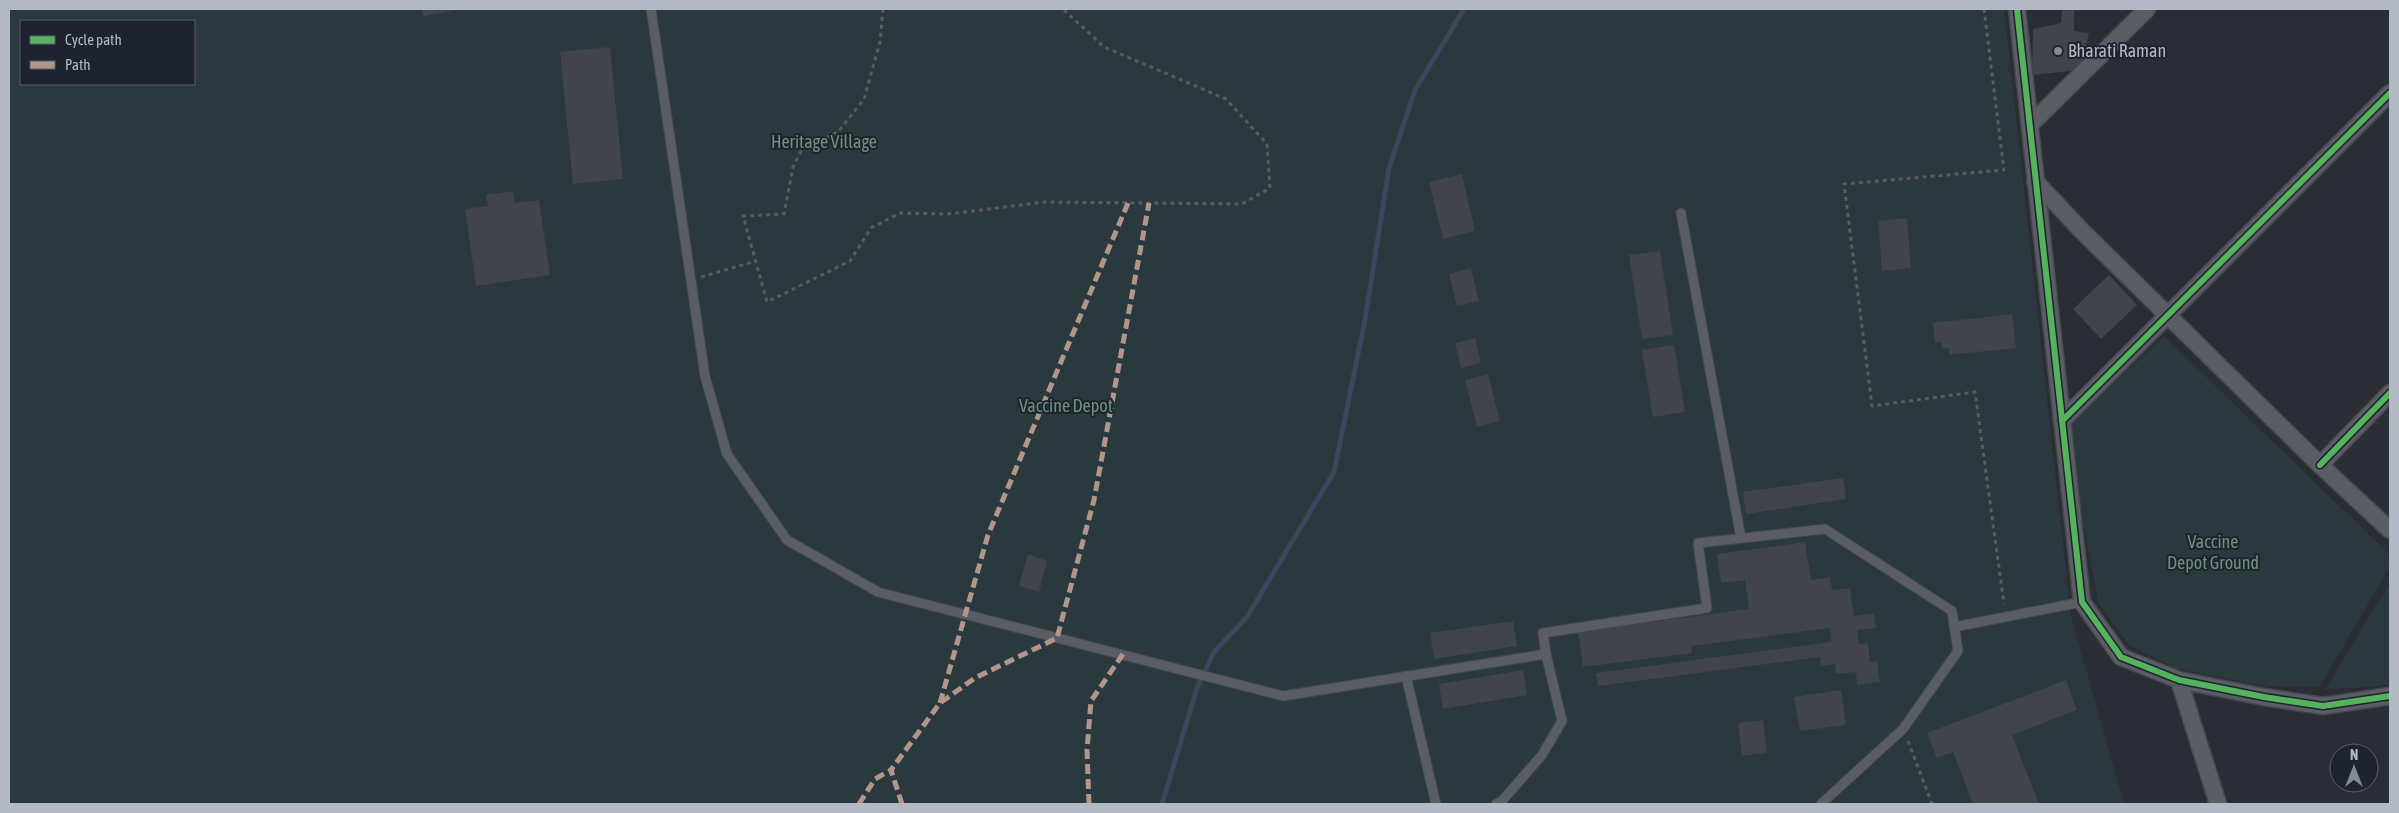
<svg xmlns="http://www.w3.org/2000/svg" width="2399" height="813" viewBox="0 0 2399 813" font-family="'Asap Condensed',sans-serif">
<rect width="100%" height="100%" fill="#2a2d35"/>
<g fill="#2a393d" fill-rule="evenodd">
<path d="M9 9H2004L2071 616 2124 804H9ZM21 21H194V84H21Z"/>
<path d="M2164 336 2390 555V567L2319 687 2265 686 2177 669 2129 645 2099 604 2082 516 2072 424Z"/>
<path d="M2390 583V685L2325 690Z"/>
</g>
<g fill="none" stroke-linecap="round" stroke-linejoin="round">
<path stroke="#3a465e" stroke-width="5" d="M1162 804 1197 688 1214 652 1247 617 1334 472 1365 320 1389 168 1415 90 1464 9"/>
</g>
<g fill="#41444a">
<path d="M422 9H458L459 10 423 16Z"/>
<path d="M2074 10V31L2089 33 2080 70 2032 75 2033 29 2061 23 2062 11Z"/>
<path d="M610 47 623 179 573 184 560 52Z"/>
<path d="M1462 174 1475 231 1443 239 1429 182Z"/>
<path d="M513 191 515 203 539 200 550 275 476 286 465 209 488 206 486 195Z"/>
<path d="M1907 218 1911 268 1882 271 1878 221Z"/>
<path d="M1660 251 1673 335 1642 339 1629 255Z"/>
<path d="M1471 268 1479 301 1457 306 1449 274Z"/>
<path d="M2109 275 2137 305 2101 339 2073 309Z"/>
<path d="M2012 314 2016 348 1949 355V348L1942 349 1941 342 1935 343 1933 323Z"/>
<path d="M1475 338 1481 363 1461 368 1455 343Z"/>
<path d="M1674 345 1685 412 1653 417 1642 350Z"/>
<path d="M1488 374 1500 421 1477 427 1465 380Z"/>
<path d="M1843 478 1846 499 1746 514 1743 492Z"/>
<path d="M1805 542 1811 580 1830 577 1832 590 1850 588 1854 616 1874 613 1876 628 1857 630 1859 644 1868 643 1870 662 1877 661 1880 682 1857 685 1856 672 1836 674 1835 664 1821 666 1820 657 1598 686 1596 673 1831 642 1830 628 1691 646 1692 653 1583 667 1578 632 1749 609 1745 580 1721 583 1717 554Z"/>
<path d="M1028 554 1047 561 1039 592 1019 586Z"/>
<path d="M1513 621 1517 646 1434 659 1430 633Z"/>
<path d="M1523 670 1527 695 1443 709 1439 684Z"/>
<path d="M2066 680 2077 710 2012 735 2039 804H1973L1953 752 1937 758 1927 733Z"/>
<path d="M1841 690 1846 725 1800 731 1794 697Z"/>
<path d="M1763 720 1767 753 1742 756 1738 723Z"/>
</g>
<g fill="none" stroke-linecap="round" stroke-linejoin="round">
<defs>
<g id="lane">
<path d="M651 9 705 376 727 454 787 540 878 592 1283 696 1546 654 1543 633 1707 608 1698 543 1825 529 1952 611 1958 651 1903 729 1821 804"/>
<path d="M1681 213 1741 538"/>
<path d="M1954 627 2082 602"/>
<path d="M1406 676 1436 804"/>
<path d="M1496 804 1502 801 1542 755 1562 721 1546 654"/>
</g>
<g id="street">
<path d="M2017 9 2082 602 2121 657 2179 680 2264 697 2323 706 2390 696"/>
<path d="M2030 125 2147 9"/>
<path d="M2035 181 2081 230 2320 465 2390 530"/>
<path d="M2062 421 2390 93"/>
<path d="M2320 465 2390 393"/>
<path d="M2179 680 2218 804"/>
</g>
</defs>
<use href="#lane" stroke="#46484e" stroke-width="11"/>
<use href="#street" stroke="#46484e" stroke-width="19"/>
<g stroke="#585b61" stroke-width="3" stroke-dasharray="4 4" stroke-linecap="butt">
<path d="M883 9 880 42 864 99 838 132 802 149 793 167 784 214 743 216 767 302 850 261 871 228 900 213 948 214 1045 202 1242 204 1270 188 1267 144 1226 99 1104 47 1063 9"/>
<path d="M1984 9 2004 170 1844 184 1872 406 1975 392 2004 604"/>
<path d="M701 277 756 261"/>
<path d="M1908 741 1932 804"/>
</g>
<use href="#lane" stroke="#5a5d64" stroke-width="9"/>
<use href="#street" stroke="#5a5d64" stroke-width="16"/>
<g stroke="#b2968c" stroke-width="5" stroke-dasharray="10 5" stroke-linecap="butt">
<path d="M940 703 988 535 1128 203"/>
<path d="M859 804 875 779 891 770"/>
<path d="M902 804 891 770 940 703 975 678 1057 638 1094 500 1149 203"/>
<path d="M1089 804 1087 750 1091 701 1123 654"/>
</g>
<defs>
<g id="cycleway">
<path d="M2017 9 2082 602 2121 657 2179 680 2264 697 2323 706 2390 696"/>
<path d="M2062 421 2390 93"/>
<path d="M2320 465 2390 393"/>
</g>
</defs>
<use href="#cycleway" stroke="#1e2330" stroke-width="9"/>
<use href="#cycleway" stroke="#56b35d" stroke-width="6"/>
</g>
<circle fill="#848893" stroke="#1e2330" stroke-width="2" cx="2058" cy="51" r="5"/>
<g text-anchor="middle" stroke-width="4" stroke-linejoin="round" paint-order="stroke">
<g font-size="18" fill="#b4b9c6" stroke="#1e2330" text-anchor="start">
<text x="2068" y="57">Bharati Raman</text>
</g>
<g font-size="18" fill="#6d957a" stroke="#1e2330">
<text x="824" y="148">Heritage Village</text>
<text x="1066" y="412">Vaccine Depot</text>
<text x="2213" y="548">Vaccine<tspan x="2213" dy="21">Depot Ground</tspan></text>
</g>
</g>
<rect width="2399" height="813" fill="none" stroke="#b4b9c6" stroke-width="20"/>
<rect x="20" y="20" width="175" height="65" fill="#1e2330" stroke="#5a5f6c"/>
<rect x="30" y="36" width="25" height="8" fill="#56b35d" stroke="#5a5f6c"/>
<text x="65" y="45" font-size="15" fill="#b4b9c6">Cycle path</text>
<rect x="30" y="61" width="25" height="8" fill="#b2968c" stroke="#5a5f6c"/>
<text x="65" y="70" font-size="15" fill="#b4b9c6">Path</text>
<g transform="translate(2354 768)"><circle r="24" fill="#1e2330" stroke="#5a5f6c"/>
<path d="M0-4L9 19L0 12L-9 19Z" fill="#848893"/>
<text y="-8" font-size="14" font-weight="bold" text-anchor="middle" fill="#b4b9c6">N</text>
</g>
</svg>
